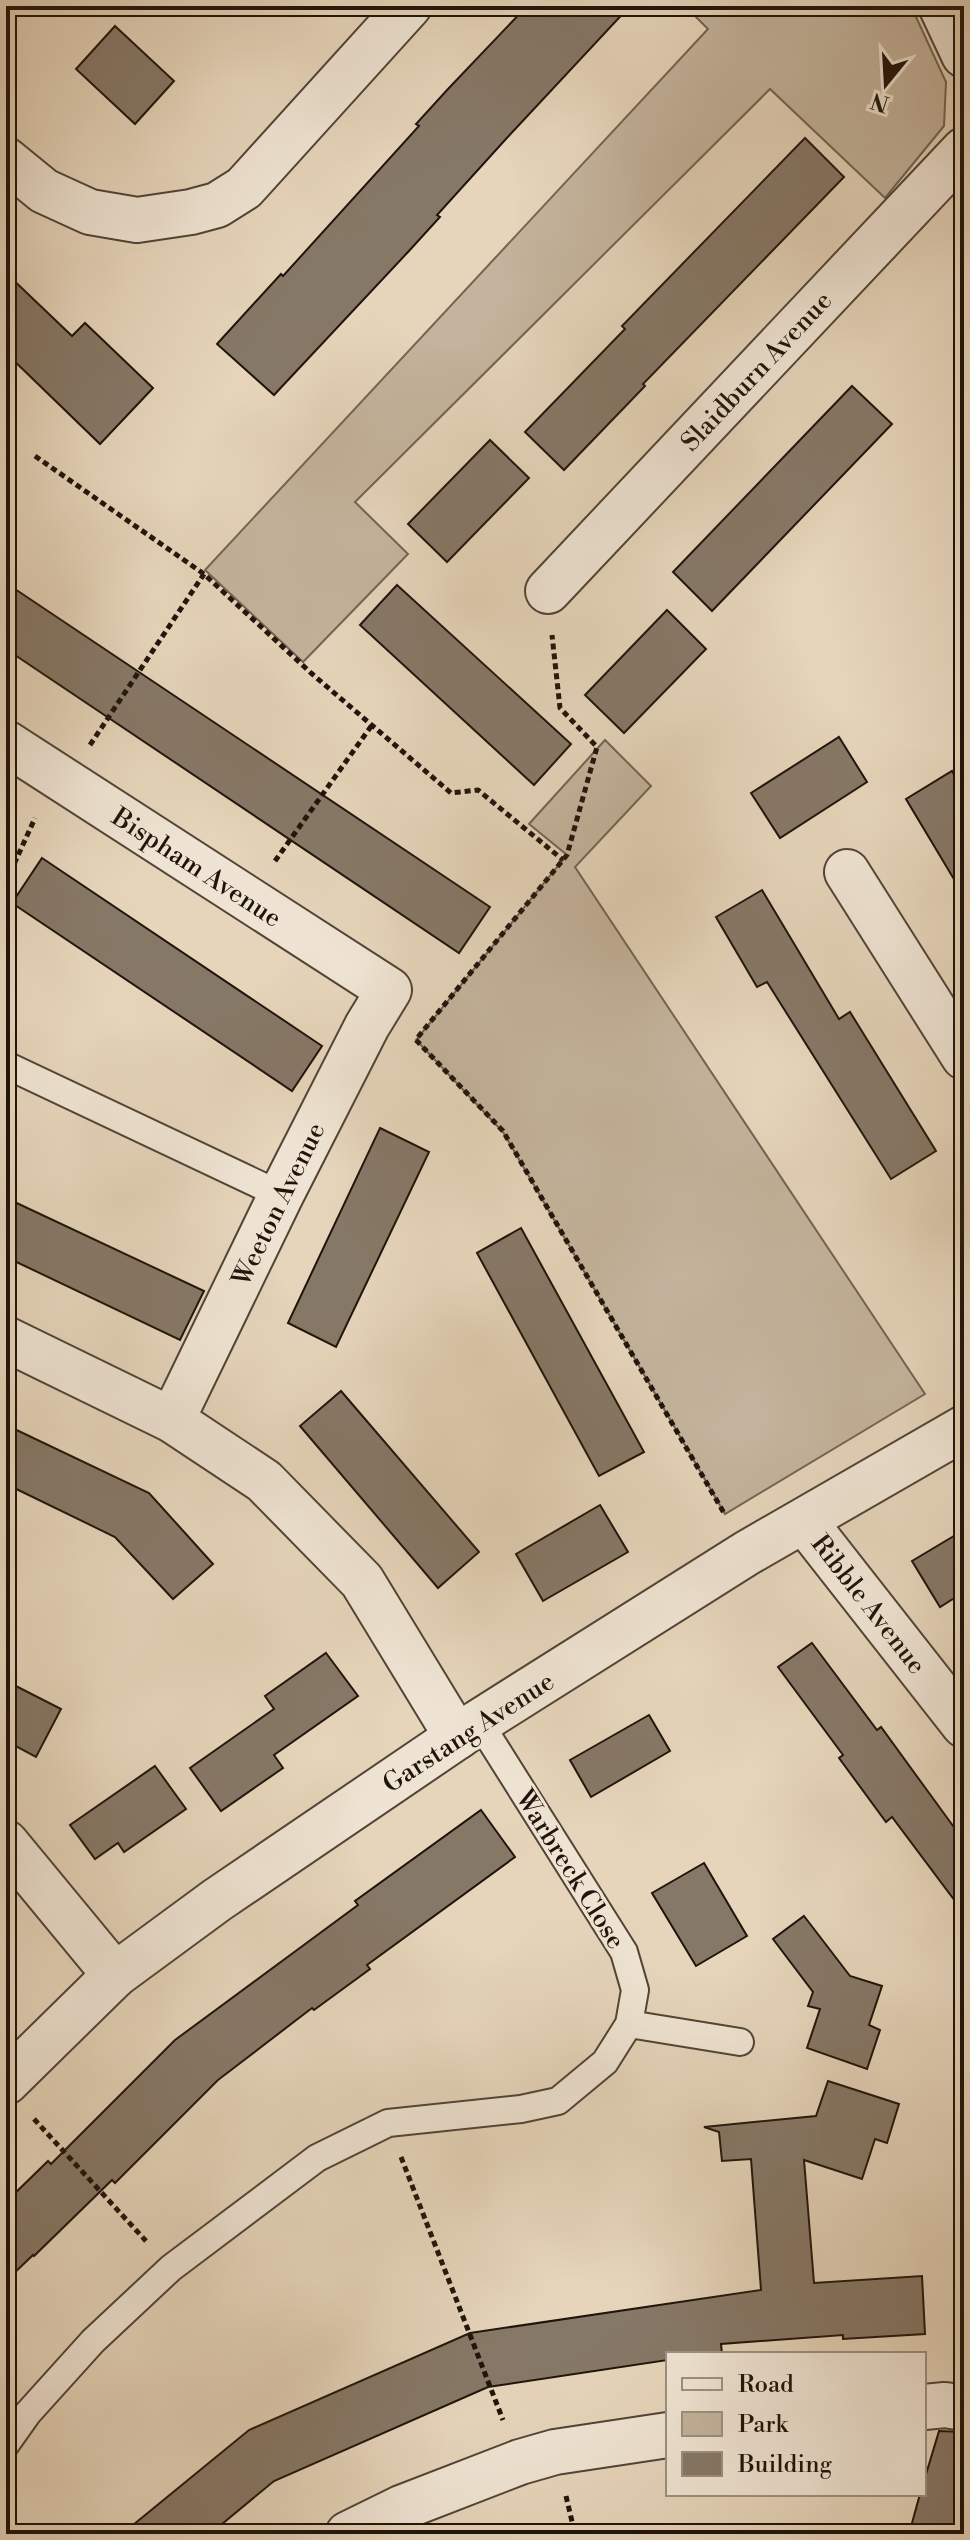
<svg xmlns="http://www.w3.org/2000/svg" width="970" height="2540" viewBox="0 0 970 2540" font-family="'Libre Bodoni',serif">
<rect width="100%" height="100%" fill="#e6d5bb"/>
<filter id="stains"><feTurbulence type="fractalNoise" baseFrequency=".0025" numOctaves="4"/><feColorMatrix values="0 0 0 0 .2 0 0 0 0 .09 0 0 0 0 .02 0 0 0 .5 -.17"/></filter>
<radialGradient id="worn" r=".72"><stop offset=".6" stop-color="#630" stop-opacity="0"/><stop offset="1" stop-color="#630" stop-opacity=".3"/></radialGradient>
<g fill="#c4b49d" stroke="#726454" stroke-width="2">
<path d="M685 6H911L946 82 944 126 885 198 770 89 355 502 408 554 303 662 205 570 708 29Z"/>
<path d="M605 740 651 786 575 867 925 1394 725 1514 503 1132 416 1040 567 855 529 824Z"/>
</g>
<g fill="#867867" stroke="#1f140b" stroke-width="2">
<path d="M527 6H630L505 140 437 215 440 217 408 252 274 395 217 344 281 274 283 276 419 126 416 124 448 89Z"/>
<path d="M115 26 174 81 135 124 76 69Z"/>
<path d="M805 138 844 177 643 384 645 386 564 470 525 432 625 329 622 326Z"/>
<path d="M6 273 72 336 85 323 153 388 100 444 6 353Z"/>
<path d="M852 386 892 424 712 611 673 572Z"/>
<path d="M490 440 529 478 447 562 408 524Z"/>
<path d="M6 583 490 907 459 953 6 649Z"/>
<path d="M397 585 571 744 534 785 360 625Z"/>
<path d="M667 610 706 649 624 733 585 695Z"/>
<path d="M839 737 867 782 780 838 751 793Z"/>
<path d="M952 771 964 791V896L906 799Z"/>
<path d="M42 858 322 1046 292 1091 12 903Z"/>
<path d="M762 890 839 1019 850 1012 936 1151 891 1179 767 982 757 987 716 917Z"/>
<path d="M380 1128 429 1152 336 1347 288 1323Z"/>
<path d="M6 1198 204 1291 180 1340 6 1257Z"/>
<path d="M521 1228 644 1452 599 1476 477 1253Z"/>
<path d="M341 1391 479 1552 438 1588 300 1426Z"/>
<path d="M6 1425 149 1493 213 1564 173 1599 115 1537 6 1484Z"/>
<path d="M600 1505 628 1552 543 1601 516 1554Z"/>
<path d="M964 1530V1592L940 1607 912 1561Z"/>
<path d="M812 1643 877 1730 881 1727 964 1841V1913L892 1817 886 1822 839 1758 843 1755 778 1667Z"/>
<path d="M326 1653 358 1696 274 1755 283 1768 221 1811 190 1768 274 1709 265 1696Z"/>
<path d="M6 1681 61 1709 36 1757 6 1741Z"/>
<path d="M649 1715 670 1751 591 1797 570 1760Z"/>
<path d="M155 1766 186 1809 124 1852 118 1843 95 1859 70 1825Z"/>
<path d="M481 1810 515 1857 367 1965 370 1969 314 2010 312 2008 218 2080 115 2183 112 2180 34 2256 33 2255 6 2281V2202L48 2161 51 2164 175 2040 358 1905 355 1901Z"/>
<path d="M704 1863 747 1936 696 1966 652 1893Z"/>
<path d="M804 1916 850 1976 882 1986 869 2025 880 2030 867 2069 807 2048 820 2009 808 2006 813 1992 773 1939Z"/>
<path d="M828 2081 899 2104 887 2143 875 2139 862 2179 804 2160 814 2283 922 2276 925 2334 843 2339V2335L721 2344 722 2354H668V2360L488 2387 274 2481 210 2534H122L249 2430 470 2333 761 2290 751 2159 722 2161 719 2132 704 2127 816 2116Z"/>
<path d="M939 2431 964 2432V2534H909L920 2494H924V2481Z"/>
</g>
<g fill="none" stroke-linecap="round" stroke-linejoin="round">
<defs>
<g id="lane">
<path d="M6 1065 281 1195"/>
<path d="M629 2024 740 2042"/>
<path d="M6 2444 28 2413 93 2341 171 2268 317 2158 388 2123 521 2109 558 2101 605 2062 629 2024 635 1990 624 1952 479 1722"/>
</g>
<g id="street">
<path d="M941 6 964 55"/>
<path d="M6 160 44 191 90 212 137 220 191 212 217 205 244 188 409 6"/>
<path d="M548 591 964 150"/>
<path d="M6 743 389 990 367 1026 281 1195 172 1420"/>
<path d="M847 872 964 1057"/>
<path d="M6 1339 172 1420 264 1481 362 1581 457 1737"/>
<path d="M804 1521 964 1725"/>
<path d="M6 1843 115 1975"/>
<path d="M6 2082 115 1975 217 1900 479 1722 747 1553 964 1428"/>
<path d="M924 2407 945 2405 964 2408"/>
<path d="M348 2534 401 2508 520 2462 555 2452 668 2435"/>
</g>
</defs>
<use href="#lane" stroke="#514437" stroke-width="30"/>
<use href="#street" stroke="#514437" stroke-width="48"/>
<g stroke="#1f140b" stroke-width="5" stroke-dasharray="6 4" stroke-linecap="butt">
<path d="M35 456 204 574 311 673 451 793 478 790 563 860"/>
<path d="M90 745 204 574"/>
<path d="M275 861 372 725"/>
<path d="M6 882 35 818"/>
<path d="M418 1037 567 855 597 747 560 708 552 635"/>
<path d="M416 1040 503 1131 724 1513"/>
<path d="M34 2119 146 2241"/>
<path d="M401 2157 503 2420"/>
<path d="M566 2496 575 2534"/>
</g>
<use href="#lane" stroke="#efe4d3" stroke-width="26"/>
<use href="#street" stroke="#efe4d3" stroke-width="44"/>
</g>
<g text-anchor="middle" stroke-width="6" stroke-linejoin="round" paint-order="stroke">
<g font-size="26" fill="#1f140b" stroke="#efe4d3">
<text transform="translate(756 371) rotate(-47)" y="9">Slaidburn Avenue</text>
<text transform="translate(197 867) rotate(33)" y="9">Bispham Avenue</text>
<text transform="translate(278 1204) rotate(-64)" y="9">Weeton Avenue</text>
<text transform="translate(869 1604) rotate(52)" y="9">Ribble Avenue</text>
<text transform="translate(468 1732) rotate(-33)" y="9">Garstang Avenue</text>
<text transform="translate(571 1869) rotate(58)" y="9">Warbreck Close</text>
</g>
</g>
<rect width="970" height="2540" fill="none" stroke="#e6d5bb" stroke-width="32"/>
<rect x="8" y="8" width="954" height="2524" fill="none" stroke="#1f140b" stroke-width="4"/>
<rect x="16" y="16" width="938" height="2508" fill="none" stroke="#1f140b" stroke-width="2"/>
<rect x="666" y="2352" width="260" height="144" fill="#efe4d3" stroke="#9c9183" stroke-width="2"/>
<rect x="682" y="2378" width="40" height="12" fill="#efe4d3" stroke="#9c9183" stroke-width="2"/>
<text x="738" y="2392" font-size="24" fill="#1f140b">Road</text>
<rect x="682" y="2412" width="40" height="24" fill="#c4b49d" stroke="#9c9183" stroke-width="2"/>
<text x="738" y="2432" font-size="24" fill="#1f140b">Park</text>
<rect x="682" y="2452" width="40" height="24" fill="#867867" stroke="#9c9183" stroke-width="2"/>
<text x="738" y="2472" font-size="24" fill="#1f140b">Building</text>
<g transform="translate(886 84) rotate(198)" stroke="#efe4d3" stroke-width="6" paint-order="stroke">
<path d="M0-6L14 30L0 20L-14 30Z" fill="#1f140b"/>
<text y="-12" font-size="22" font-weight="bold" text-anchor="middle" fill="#1f140b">N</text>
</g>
<rect width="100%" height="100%" filter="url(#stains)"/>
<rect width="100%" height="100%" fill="url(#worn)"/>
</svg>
